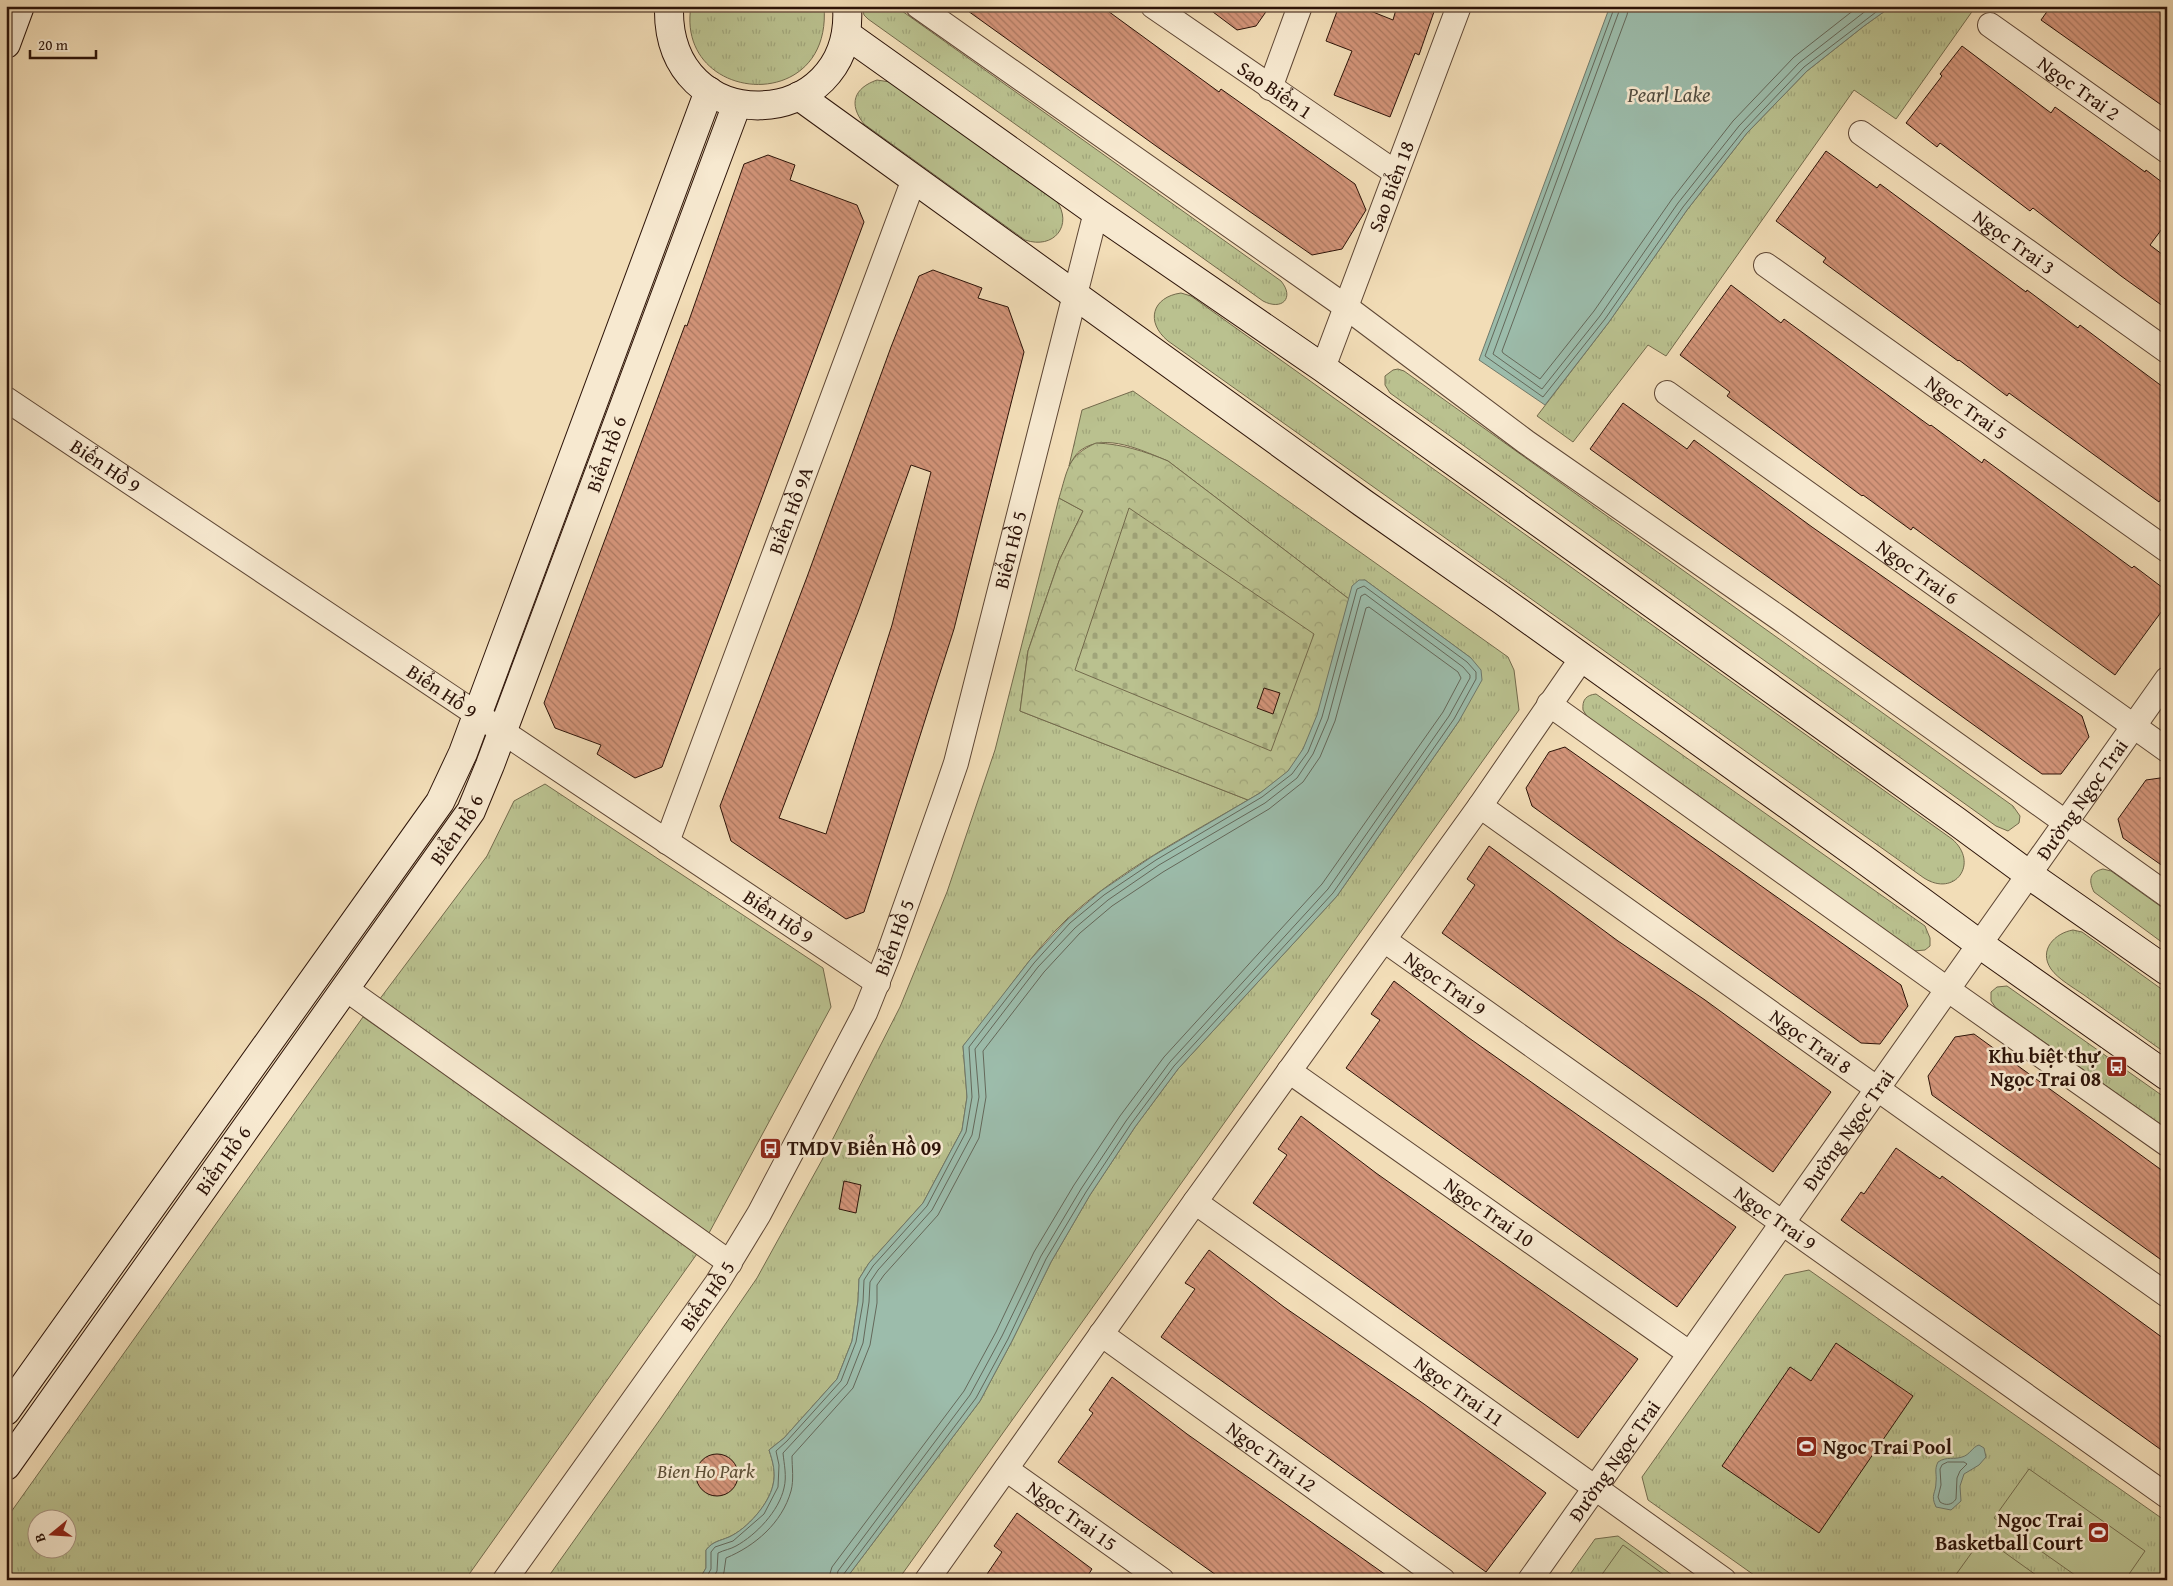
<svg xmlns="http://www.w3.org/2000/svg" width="2173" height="1586" viewBox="0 0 2173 1586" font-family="'Gentium Book Plus',serif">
<defs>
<pattern id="grass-tufts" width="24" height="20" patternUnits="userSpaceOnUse" patternTransform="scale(1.25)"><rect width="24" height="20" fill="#bac18f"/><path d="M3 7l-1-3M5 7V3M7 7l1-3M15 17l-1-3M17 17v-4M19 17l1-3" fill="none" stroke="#a0a57a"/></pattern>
<pattern id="forest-crowns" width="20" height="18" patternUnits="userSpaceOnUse" patternTransform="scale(1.25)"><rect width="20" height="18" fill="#bac18f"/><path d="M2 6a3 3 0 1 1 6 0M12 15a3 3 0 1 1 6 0" fill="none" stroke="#a0a57a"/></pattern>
<pattern id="cemetery-stones" width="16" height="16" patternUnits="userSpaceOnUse" patternTransform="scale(1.25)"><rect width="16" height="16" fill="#bac18f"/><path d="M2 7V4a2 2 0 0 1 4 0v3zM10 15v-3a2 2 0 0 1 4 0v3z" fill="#a0a57a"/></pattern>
<pattern id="building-back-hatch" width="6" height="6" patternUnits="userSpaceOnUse" patternTransform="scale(1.25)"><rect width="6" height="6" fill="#d39479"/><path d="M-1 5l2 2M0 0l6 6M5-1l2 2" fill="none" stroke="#ab7861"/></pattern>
</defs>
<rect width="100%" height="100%" fill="#f2ddb7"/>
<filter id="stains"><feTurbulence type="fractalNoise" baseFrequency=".004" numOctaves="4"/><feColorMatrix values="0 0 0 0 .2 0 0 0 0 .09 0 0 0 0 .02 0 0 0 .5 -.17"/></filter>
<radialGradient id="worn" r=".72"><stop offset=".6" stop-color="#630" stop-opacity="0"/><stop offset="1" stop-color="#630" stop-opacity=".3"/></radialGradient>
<g fill="url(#grass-tufts)" stroke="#736a4c" fill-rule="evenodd">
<path d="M691 6H824C833 117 675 104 691 6Z"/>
<path d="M862 6H895L1281 281C1295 298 1282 311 1263 301L868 19 864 15Z"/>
<path d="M1892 6H1976L1896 119 1854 90 1666 356 1648 345 1573 442 1537 416 1609 322 1687 210 1747 133 1807 71 1864 26Z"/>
<path d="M877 80 890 82 1056 200C1074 225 1054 250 1025 240L864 124C848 104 854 88 877 80Z"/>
<path d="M1181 293 1191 296 1952 839C1980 863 1955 898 1924 878L1168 341C1145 322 1152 297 1181 293Z"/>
<path d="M1398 369 1404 371 2013 806 2020 816 2019 823 2008 831 1996 826 1390 393 1385 385V376L1393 370Z"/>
<path d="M1133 391 1508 657 1514 670 1519 710 898 1580H845L980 1401 1012 1341 1051 1262 1090 1195 1135 1127 1178 1069 1337 896 1459 721 1471 658 1365 580C1353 581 1352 589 1349 599L1168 461C1143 451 1106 432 1081 450 1076 453 1072 461 1069 466L1082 410Z"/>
<path d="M1059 498 1083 511 1059 561 1028 651 1020 711 1248 800C1187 836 1120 870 1067 919 1027 957 999 1005 963 1046L967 1097 962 1130 923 1203 869 1263 859 1279 858 1301 852 1341 837 1379 784 1438 769 1450C773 1462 776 1472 773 1485 769 1504 747 1529 729 1537 720 1541 713 1541 706 1550V1568L699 1580H546L661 1418 757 1278 822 1160 900 1007 947 892 995 750Z"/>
<path d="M1596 694 1925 926 1930 938V946L1925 950 1914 951 1588 718 1583 710C1582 700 1586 695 1596 694Z"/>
<path d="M545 784 823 968 831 1007 709 1233 379 1000 487 856 514 801Z"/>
<path d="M2103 869 2111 871 2167 911V946L2094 892C2088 880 2090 872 2103 869Z"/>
<path d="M2073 930 2082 932 2167 993V1054C2139 1034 2112 1015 2084 995 2074 988 2058 979 2051 969 2038 950 2055 933 2073 930Z"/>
<path d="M2007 986 2167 1099V1129L1996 1008 1991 1001V992L1997 987Z"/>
<path d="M363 1017 699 1251 465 1580H6V1519ZM38 1518H68V1548H38Z"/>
<path d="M1809 1270 2167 1522V1580H1761L1648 1500 1642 1477 1785 1275Z"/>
<path d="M1618 1536 1679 1580H1566L1595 1539Z"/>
</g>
<path fill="url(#forest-crowns)" stroke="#736a4c" d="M1096 443C1122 444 1144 451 1168 461L1349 599C1336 645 1320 737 1288 771 1277 782 1262 792 1248 800L1020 711 1028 651 1059 561 1083 511 1059 498C1068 469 1067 456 1096 443Z"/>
<path fill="url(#cemetery-stones)" stroke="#736a4c" d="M1129 508 1314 634 1271 751 1075 670Z"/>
<g fill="#bac18f" stroke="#736a4c">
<path d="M2029 1469 2145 1551 2125 1580H2082L1994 1518Z"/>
<path d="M1983 1537 2043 1580H1952Z"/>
<path d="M1623 1545 1663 1574 1659 1580H1598Z"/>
</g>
<g fill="#9cbcab" stroke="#6f786a">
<path d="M1610 6H1892L1864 26 1807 71 1747 133 1687 210 1609 322 1545 405 1479 360Z"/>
<path d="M1359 580H1365L1471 658 1481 670 1482 680 1459 721 1337 896 1178 1069 1135 1127 1090 1195 1051 1262 1012 1341 980 1401 845 1580H699L706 1568V1550C713 1541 720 1541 729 1537 747 1529 769 1504 773 1485 776 1473 773 1462 769 1450L784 1438 837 1379 852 1341 858 1301 859 1279 869 1263 923 1203 962 1130 967 1097 963 1046 1030 960 1067 920 1101 891 1153 856 1260 793 1288 771 1303 749 1317 715 1352 586Z"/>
<path d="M1979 1445 1984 1448 1986 1457 1979 1465 1964 1474 1960 1486 1961 1501 1951 1510 1936 1507C1930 1494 1936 1494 1936 1482 1937 1474 1934 1470 1938 1462 1947 1456 1954 1460 1962 1457 1970 1455 1972 1447 1979 1445Z"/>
</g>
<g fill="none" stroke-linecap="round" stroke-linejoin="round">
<g stroke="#64685a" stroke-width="1">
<path d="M1615 6 1485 356 1543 397 1605 319 1683 207 1744 130 1804 67 1884 6"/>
<path d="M1621 6 1493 354 1542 389 1600 316 1678 203 1739 126 1799 63 1872 6"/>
<path d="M1629 6 1627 15 1502 351 1503 353 1540 379 1594 311 1672 199 1733 121 1794 57 1859 6"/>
<path d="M1948 1462H1964L1967 1464 1960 1471 1957 1478 1956 1499C1952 1505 1946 1506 1940 1502L1938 1497 1941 1485 1940 1469 1942 1465Z"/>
<path d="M705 1580 711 1569V1552L715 1547 733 1541 764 1514 778 1487 779 1465 776 1451 787 1441 841 1381 856 1342 863 1302 864 1280 873 1266 927 1206 966 1132 972 1097 969 1047 1034 963 1070 923 1104 895 1156 860 1262 797 1292 774 1308 752 1322 717 1357 589 1364 586 1467 662 1476 672V679L1454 719 1333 893 1174 1066 1131 1124 1086 1192 1046 1259 1008 1339 976 1398 843 1575 842 1580"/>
<path d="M712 1580 717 1571 718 1553C724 1550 731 1549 736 1546 756 1535 779 1511 784 1488 787 1476 784 1464 783 1453L847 1384 863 1343 869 1302 870 1282 878 1270 932 1210 972 1135 979 1097 975 1049 1038 967 1075 928 1108 900 1159 865 1265 803 1297 778 1313 754 1328 719 1361 596 1365 594 1463 667 1470 675V678L1449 716 1328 889 1170 1062 1126 1121 1081 1189 1041 1256 1002 1336 970 1395 838 1571 836 1580"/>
<path d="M721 1580 724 1572 726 1558C755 1546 782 1523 791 1491 794 1480 792 1467 792 1456L853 1388 870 1345 877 1303V1285L884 1275 938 1215 979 1138 986 1097 983 1051 1044 972 1080 933 1112 906 1163 872 1269 809 1303 782 1320 757 1335 721 1366 608 1369 607 1458 672 1461 678 1443 712 1322 884 1164 1057 1120 1116 1074 1185 1034 1252 996 1332 964 1391 832 1567 828 1580"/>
</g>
</g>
<g fill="url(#building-back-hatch)" stroke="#2c1308" fill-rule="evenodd">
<path d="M961 6H1101L1219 92 1221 89 1355 184 1366 210 1342 249 1312 255 1163 151Z"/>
<path d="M1205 6H1270L1256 26 1237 30Z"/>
<path d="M1339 6H1358L1393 20 1397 6H1436L1419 55 1415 53 1390 117 1334 95 1352 51 1326 41Z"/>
<path d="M2051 6H2167V109L2041 20Z"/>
<path d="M1962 46 2051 113 2055 107 2145 172 2146 170 2167 186V222L2150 245 2167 258V309L2121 276 2033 208 2030 211 1940 143 1937 147 1906 123 1942 76 1940 74Z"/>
<path d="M1826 151 1877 188 1880 184 2026 292 2027 290 2078 328 2080 325 2167 390V491L2159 502 2009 393 2007 396 1959 360 1958 361 1823 262 1826 258 1776 221Z"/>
<path d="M768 155 795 165 790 180 857 205 864 222 662 767 635 778 597 754 601 745 555 728 544 703 685 325 687 326 744 164Z"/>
<path d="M933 270 982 288 978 298 1008 307 1024 352 954 629 864 912 846 919 731 841 720 806 807 577 891 347 919 276ZM911 465 931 472 892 625 826 834 779 818 858 612Z"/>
<path d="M1731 285 1781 323 1784 319 1930 426 1931 425 1982 463 1984 459 2132 568 2134 566 2167 591V604L2115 675 1913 527 1911 530 1863 495 1862 496 1727 396 1730 392 1680 355Z"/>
<path d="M1623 403 1687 449 1694 440 1812 527 2082 716 2089 737 2061 774H2042L1590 449Z"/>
<path d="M1264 688 1280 693 1273 714 1257 708Z"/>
<path d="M1565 747 1901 985 1908 1006 1880 1044 1861 1043 1532 806 1526 788 1549 752Z"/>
<path d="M2167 777V869L2123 838 2118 819 2146 780Z"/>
<path d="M1489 846 1618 941 1705 1000 1831 1092 1773 1172 1442 933 1475 885 1467 879Z"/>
<path d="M1394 981 1469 1038 1736 1227 1677 1307 1346 1068 1380 1020 1371 1014Z"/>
<path d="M1974 1034 2167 1174V1264L1932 1095 1928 1076 1955 1037Z"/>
<path d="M1301 1116 1376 1173 1638 1359 1578 1438 1253 1203 1287 1155 1278 1149Z"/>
<path d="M1896 1148 1940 1179 1942 1176 2167 1341V1454L1841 1220 1861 1192 1864 1194Z"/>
<path d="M844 1181 861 1185 856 1213 839 1209Z"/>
<path d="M1209 1250 1284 1307 1424 1404 1546 1493 1486 1572 1161 1337 1195 1289 1185 1283Z"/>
<path d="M1836 1343 1913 1396 1819 1533 1722 1466 1790 1367 1811 1381Z"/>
<path d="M1112 1377 1187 1434 1393 1580H1223L1058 1462 1093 1413 1089 1410Z"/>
<circle cx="717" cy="1475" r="21"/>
<path d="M1017 1513 1092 1569 1085 1580H983L1002 1552 994 1546Z"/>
</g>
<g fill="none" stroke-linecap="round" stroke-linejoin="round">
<defs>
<g id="street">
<path d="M918 6 1346 307 1526 442 1782 620 2167 895"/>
<path id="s1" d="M1153 6 1396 173"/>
<path id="s2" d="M1990 25 2167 151"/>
<path d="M1270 88 1300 6"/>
<path id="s3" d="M1861 133 2167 351"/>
<path id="s4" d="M1766 265 2167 550"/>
<path id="s5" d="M1323 368 1459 6"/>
<path id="s6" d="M1667 393 2167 750"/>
<path id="s7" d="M6 399 878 983"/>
<path d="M1549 704 1947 989 2167 1144"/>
<path id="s8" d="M1480 806 2167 1295"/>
<path id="s9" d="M667 842 914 179"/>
<path id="s10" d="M1384 940 2167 1496"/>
<path d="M346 989 730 1263"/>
<path id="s11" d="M1289 1071 1689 1353"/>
<path id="s12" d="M1195 1202 1724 1580"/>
<path id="s13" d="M1101 1334 1443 1580"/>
<path id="s14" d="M1006 1469 1162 1580"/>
<path id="s15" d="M505 1580 717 1283 759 1214 865 1013 889 953 944 798 956 763 1096 212"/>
<path d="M927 1580 1195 1202 1480 806 1582 658"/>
<path id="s16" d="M1530 1580 2167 679"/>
</g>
<g id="secondary">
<path d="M669 6C665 142 856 135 847 6"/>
<path d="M846 34 1096 212 1323 368 1956 821 2028 874 2167 971"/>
<path d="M6 44 20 6"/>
<path d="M799 96 1363 503 1503 601 1862 858 1978 943 2167 1076"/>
<path d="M6 1411 440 802 463 753 709 91"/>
<path id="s17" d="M6 1466 471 811 490 765 737 104"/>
</g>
</defs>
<use href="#street" stroke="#5e4634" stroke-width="26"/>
<use href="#secondary" stroke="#2c1308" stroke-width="30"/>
<use href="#street" stroke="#f7e9d0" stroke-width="24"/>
<use href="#secondary" stroke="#f7e9d0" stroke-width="28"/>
</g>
<defs>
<symbol id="bus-square" viewBox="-11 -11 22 22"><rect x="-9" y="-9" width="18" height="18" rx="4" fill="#8f2418" stroke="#f7e9d0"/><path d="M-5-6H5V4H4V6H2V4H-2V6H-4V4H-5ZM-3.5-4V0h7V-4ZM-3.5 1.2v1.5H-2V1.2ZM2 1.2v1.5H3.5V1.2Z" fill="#fff"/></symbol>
<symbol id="stadium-square" viewBox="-11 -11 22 22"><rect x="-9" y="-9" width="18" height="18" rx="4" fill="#8f2418" stroke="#f7e9d0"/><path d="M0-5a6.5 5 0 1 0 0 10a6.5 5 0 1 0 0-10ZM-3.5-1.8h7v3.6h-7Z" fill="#fff"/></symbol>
</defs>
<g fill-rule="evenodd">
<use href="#bus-square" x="2104" y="1054" width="25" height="25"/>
<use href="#bus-square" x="758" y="1136" width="25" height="25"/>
<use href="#stadium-square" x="1794" y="1434" width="25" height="25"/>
<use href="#stadium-square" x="2086" y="1520" width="25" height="25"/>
</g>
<g text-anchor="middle" stroke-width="5" stroke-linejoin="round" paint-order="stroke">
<g font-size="20" fill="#2c1308" stroke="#f7e9d0">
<text dy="7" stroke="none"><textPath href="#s2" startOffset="109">Ngọc Trai 2</textPath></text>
<text dy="7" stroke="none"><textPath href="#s1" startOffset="148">Sao Biển 1</textPath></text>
<text dy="7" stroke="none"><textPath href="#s5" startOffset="194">Sao Biển 18</textPath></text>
<text dy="7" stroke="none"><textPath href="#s3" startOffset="188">Ngọc Trai 3</textPath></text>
<text dy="7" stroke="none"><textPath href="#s4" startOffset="246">Ngọc Trai 5</textPath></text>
<text dy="7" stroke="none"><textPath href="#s17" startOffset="1185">Biển Hồ 6</textPath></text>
<text dy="7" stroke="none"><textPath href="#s7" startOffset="120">Biển Hồ 9</textPath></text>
<text dy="7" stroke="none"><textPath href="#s9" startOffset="354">Biển Hồ 9A</textPath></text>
<text dy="7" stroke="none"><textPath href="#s15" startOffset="1159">Biển Hồ 5</textPath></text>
<text dy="7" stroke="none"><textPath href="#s6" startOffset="308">Ngọc Trai 6</textPath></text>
<text dy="7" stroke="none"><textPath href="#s7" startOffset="525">Biển Hồ 9</textPath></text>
<text dy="7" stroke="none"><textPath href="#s16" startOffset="956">Đường Ngọc Trai</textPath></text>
<text dy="7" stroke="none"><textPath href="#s17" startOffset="780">Biển Hồ 6</textPath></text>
<text dy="7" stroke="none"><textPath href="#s7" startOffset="930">Biển Hồ 9</textPath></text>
<text dy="7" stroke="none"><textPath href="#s15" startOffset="754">Biển Hồ 5</textPath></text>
<text dy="7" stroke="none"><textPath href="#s10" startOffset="75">Ngọc Trai 9</textPath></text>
<text dy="7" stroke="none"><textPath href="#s8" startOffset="406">Ngọc Trai 8</textPath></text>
<text dy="7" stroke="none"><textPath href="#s16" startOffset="551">Đường Ngọc Trai</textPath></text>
<text dy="7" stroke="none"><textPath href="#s17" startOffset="375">Biển Hồ 6</textPath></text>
<text dy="7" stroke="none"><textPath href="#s11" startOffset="245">Ngọc Trai 10</textPath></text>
<text dy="7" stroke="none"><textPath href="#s10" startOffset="480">Ngọc Trai 9</textPath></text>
<text dy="7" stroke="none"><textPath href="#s15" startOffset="349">Biển Hồ 5</textPath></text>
<text dy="7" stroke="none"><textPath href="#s12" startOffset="325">Ngọc Trai 11</textPath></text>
<text dy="7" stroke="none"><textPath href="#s13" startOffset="210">Ngọc Trai 12</textPath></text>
<text dy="7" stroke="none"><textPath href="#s16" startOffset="146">Đường Ngọc Trai</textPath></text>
<text dy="7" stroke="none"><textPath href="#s14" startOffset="81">Ngọc Trai 15</textPath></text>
</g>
<g font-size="20" font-weight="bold" fill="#2c1308" stroke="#f7e9d0" text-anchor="end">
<text x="2101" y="1063">Khu biệt thự<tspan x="2101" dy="23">Ngọc Trai 08</tspan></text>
<text x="787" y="1155" text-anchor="start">TMDV Biển Hồ 09</text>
<text x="1823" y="1454" text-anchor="start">Ngoc Trai Pool</text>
<text x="2083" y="1527">Ngọc Trai<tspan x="2083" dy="23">Basketball Court</tspan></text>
</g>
<g font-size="20" font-style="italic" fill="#5e5037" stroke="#f7e9d0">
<text x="706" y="1478">Bien Ho Park</text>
</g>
<g font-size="21" font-style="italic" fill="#534e41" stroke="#f7e9d0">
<text x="1669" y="102">Pearl Lake</text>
</g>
</g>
<rect width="2173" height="1586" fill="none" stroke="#f2ddb7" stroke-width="25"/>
<rect x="8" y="8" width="2158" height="1571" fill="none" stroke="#2c1308" stroke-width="2.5"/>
<rect x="12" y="12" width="2148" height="1561" fill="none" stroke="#2c1308"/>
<g transform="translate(52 1534) rotate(252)"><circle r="24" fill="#f7e9d0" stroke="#a69380"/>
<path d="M0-4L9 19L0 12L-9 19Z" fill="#8f2418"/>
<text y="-8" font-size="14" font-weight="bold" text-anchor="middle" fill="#2c1308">B</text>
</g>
<path d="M30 50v8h66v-8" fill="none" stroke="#2c1308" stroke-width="2.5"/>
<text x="38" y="50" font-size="15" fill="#2c1308" stroke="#f7e9d0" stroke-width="4" paint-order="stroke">20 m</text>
<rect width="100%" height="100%" filter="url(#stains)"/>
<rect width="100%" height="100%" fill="url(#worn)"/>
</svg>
